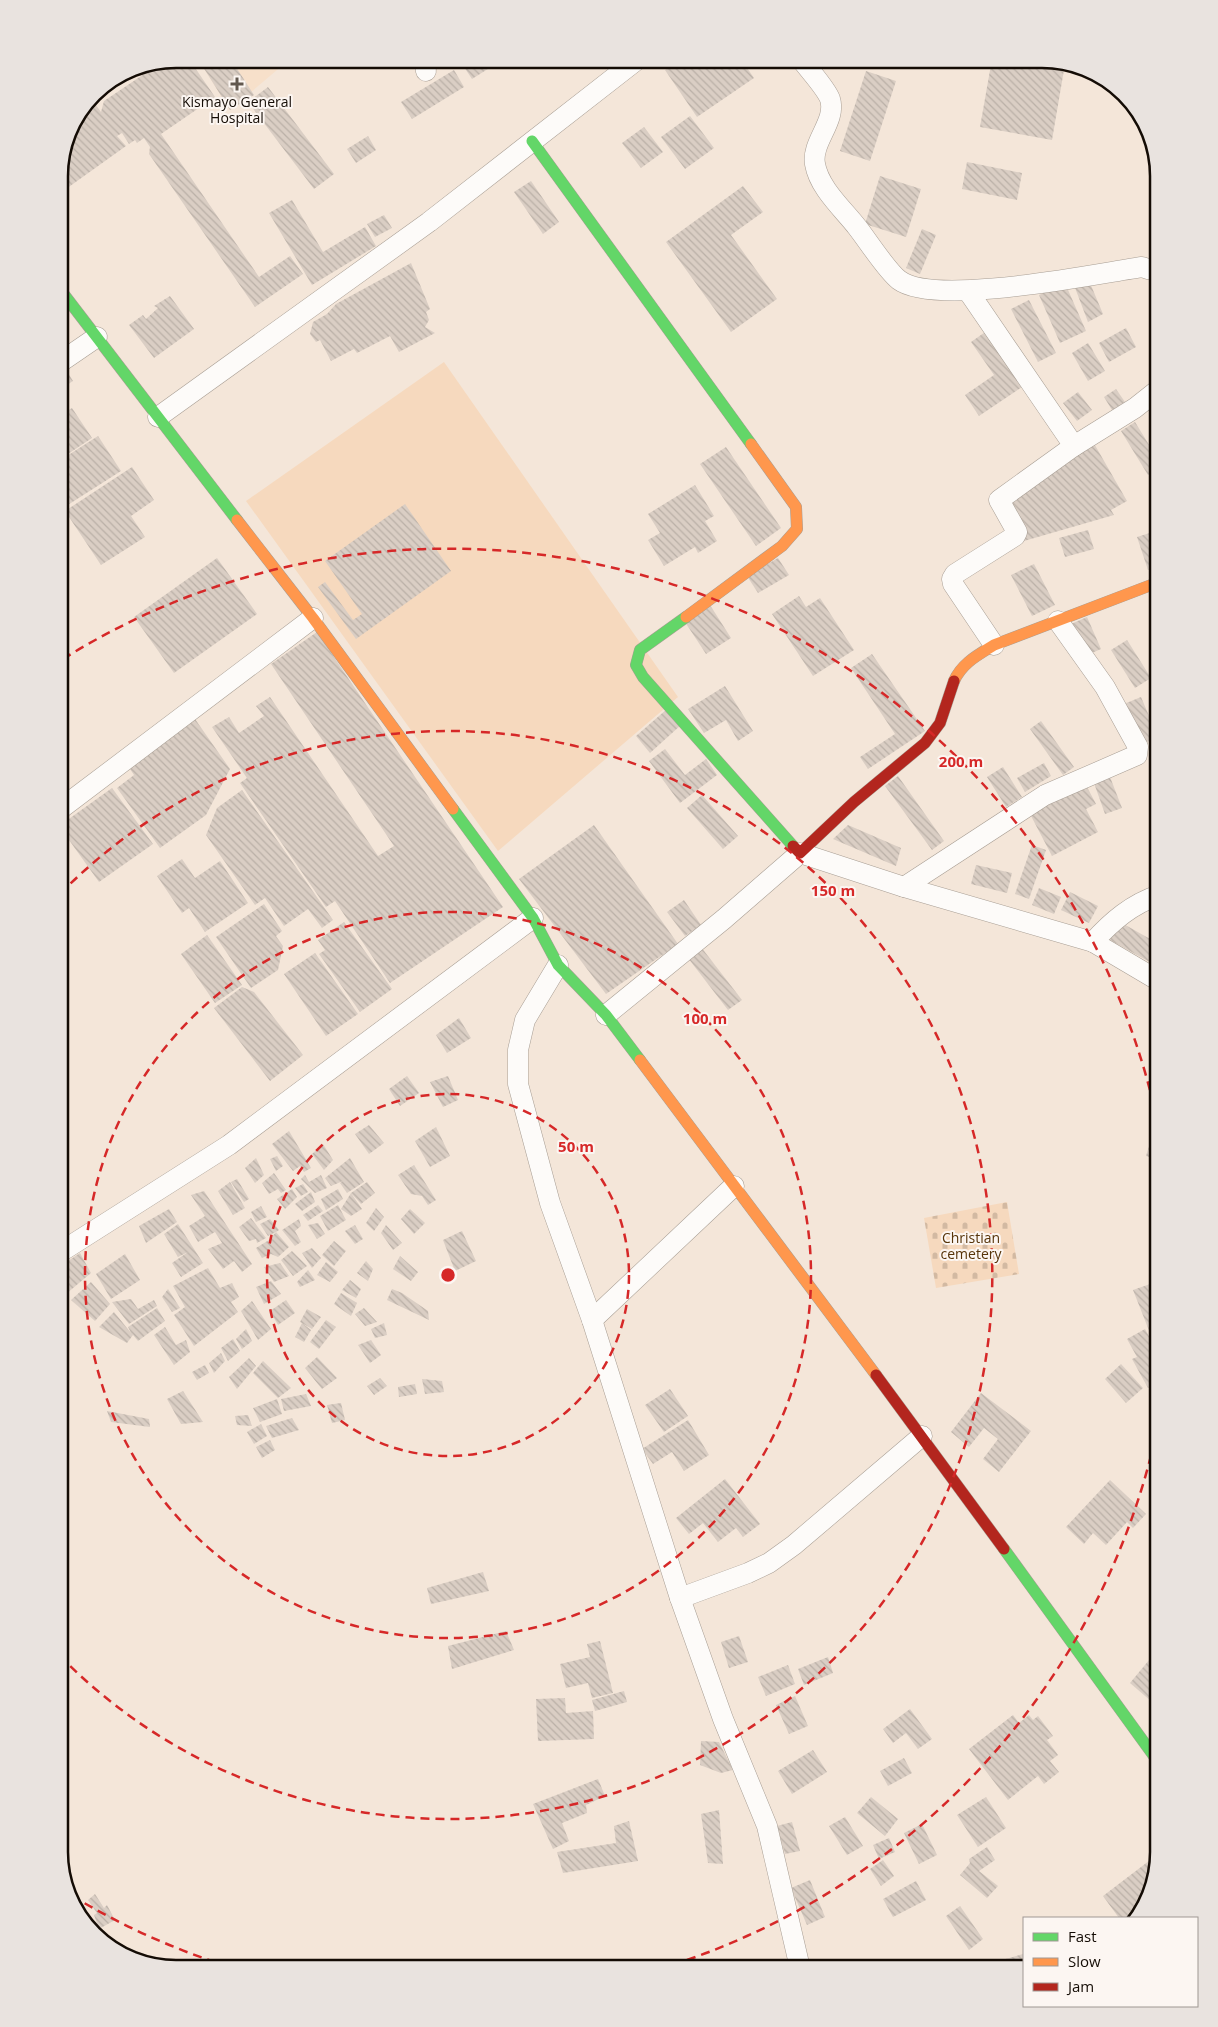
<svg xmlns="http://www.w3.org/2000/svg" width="1218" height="2027" viewBox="0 0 1218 2027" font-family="'Open Sans',sans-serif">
<defs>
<pattern id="cemetery-stones" width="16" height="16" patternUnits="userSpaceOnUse" patternTransform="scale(1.25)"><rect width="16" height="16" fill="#f6d9be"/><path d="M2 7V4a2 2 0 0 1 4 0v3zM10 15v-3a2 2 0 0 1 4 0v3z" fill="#d2b9a2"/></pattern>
<pattern id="building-back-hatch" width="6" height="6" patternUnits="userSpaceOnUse" patternTransform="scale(1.25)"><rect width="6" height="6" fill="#dacec4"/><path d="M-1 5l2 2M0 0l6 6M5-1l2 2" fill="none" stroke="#bab0a7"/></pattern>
</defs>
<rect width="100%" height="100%" fill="#f4e6d9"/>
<path fill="#f7e0ca" d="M198 59H290L230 110Z"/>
<path fill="#f6d9be" d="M444 362 678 697 498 851 246 501Z"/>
<path fill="url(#cemetery-stones)" d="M1007 1202 1019 1274 936 1288 924 1218Z"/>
<g fill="url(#building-back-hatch)">
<path d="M176 59H189L215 97 161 134 259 277 290 256 303 274 255 307 149 154 150 147 144 138 137 143 135 140 129 144 122 133 117 136 126 146 59 194V168L68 131 82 110 93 101 101 112 104 101 162 62Z"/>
<path d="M198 59H250L236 67 254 95 230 110Z"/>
<path d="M464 59H497L499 62 472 79 460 61Z"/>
<path d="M682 59H741L754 78 697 117 665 70Z"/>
<path d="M992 59H1050L1065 64 1052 140 980 127Z"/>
<path d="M454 70 464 87 412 119 401 102Z"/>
<path d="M866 71 896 81 870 161 840 151Z"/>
<path d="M268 87 334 174 314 189 248 102Z"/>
<path d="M690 116 714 148 685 169 661 137Z"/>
<path d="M644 127 663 152 641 168 622 143Z"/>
<path d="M368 136 376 150 356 163 347 149Z"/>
<path d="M967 162 1022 173 1017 200 962 189Z"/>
<path d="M880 176 921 189 906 237 865 224Z"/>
<path d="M531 181 559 222 543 234 514 192Z"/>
<path d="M743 186 763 212 731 235 777 299 731 332 666 242Z"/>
<path d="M292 200 323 252 365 227 376 246 312 285 269 213Z"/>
<path d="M384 215 392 228 375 237 367 224Z"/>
<path d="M922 229 936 235 920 274 906 268Z"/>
<path d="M411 263 430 309 426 312 429 320 425 327 435 333 399 352 390 336 357 353 354 349 331 361 320 340 316 342 310 334 313 322 327 314 336 304Z"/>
<path d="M1159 276V295L1154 277Z"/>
<path d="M1065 283 1086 331 1060 343 1039 295Z"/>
<path d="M1090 283 1103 314 1088 322 1074 285Z"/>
<path d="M170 296 194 329 154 358 129 325 143 315 146 319 158 308 154 306Z"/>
<path d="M1029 300 1056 353 1038 362 1011 309Z"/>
<path d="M1126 328 1136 347 1109 362 1099 343Z"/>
<path d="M988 330 1025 385 979 416 965 395 994 375 971 342Z"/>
<path d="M1088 343 1105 371 1088 381 1072 353Z"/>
<path d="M65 368 73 381 59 390V372Z"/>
<path d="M1116 389 1125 402 1112 410 1104 397Z"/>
<path d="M1078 392 1092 410 1077 421 1063 403Z"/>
<path d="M72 408 92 438 59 460V416Z"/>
<path d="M1135 422 1159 461V468L1148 475 1121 431Z"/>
<path d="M98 436 121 471 60 510 59 461Z"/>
<path d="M1092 440 1127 501 1111 510 1114 515 1024 541 996 492Z"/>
<path d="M726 447 781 528 756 546 700 464Z"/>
<path d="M132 467 154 500 131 516 145 537 101 565 65 511Z"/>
<path d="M695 485 714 516 705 521 717 541 698 553 695 547 664 566 648 540 660 533 648 514Z"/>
<path d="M405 504 451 571 356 639 318 587 325 582 353 620 362 614 325 561Z"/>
<path d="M1088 530 1094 549 1065 557 1059 538Z"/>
<path d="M1156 531 1159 540V566L1148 570 1137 537Z"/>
<path d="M217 558 257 614 174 673 134 617Z"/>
<path d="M778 558 789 575 758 593 747 576Z"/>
<path d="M1034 564 1055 605 1032 616 1011 575Z"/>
<path d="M799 596 806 607 820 598 854 650 813 676 772 614Z"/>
<path d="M710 605 731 638 706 654 685 622Z"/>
<path d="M1087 617 1101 649 1085 656 1071 624Z"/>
<path d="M317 632 503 907 390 983 335 901 326 907 240 783 247 778 212 727 229 717 239 733 264 716 256 706 270 697 378 856 394 846 271 664Z"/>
<path d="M1127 640 1151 678 1135 688 1111 650Z"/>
<path d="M872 654 925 731 868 769 860 757 895 734 851 668Z"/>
<path d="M725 686 753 731 738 741 726 720 704 733 688 709Z"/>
<path d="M1141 697 1158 737 1140 745 1124 704Z"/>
<path d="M667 709 681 725 650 753 636 736Z"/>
<path d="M195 719 230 769 206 815 160 848 117 788 134 775 128 766Z"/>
<path d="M1041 721 1074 767 1063 775 1030 729Z"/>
<path d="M665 749 685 775 706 759 717 775 680 803 649 761Z"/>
<path d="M1044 763 1051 776 1025 792 1017 778Z"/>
<path d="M1003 767 1022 797 1006 807 987 777Z"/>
<path d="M898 776 944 841 932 850 885 786Z"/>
<path d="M1110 777 1122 808 1105 814 1094 783Z"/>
<path d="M1086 785 1096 804 1086 809 1098 832 1052 856 1030 814Z"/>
<path d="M112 788 153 844 99 882 59 826Z"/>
<path d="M242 790 333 920 322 928 308 909 284 926 265 898 255 905 206 835 217 808Z"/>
<path d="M702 795 738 836 723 849 687 808Z"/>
<path d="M594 825 678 944 606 994 519 879Z"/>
<path d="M848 825 901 848 896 866 833 839Z"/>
<path d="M1032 845 1046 850 1029 899 1015 894Z"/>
<path d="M182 859 195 878 220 861 248 903 205 932 189 908 182 913 157 876Z"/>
<path d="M976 865 1012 873 1007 893 971 884Z"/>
<path d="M1039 888 1061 897 1054 914 1032 905Z"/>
<path d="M1070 892 1098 906 1089 923 1061 910Z"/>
<path d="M684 900 701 925 685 936 667 912Z"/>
<path d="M264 904 282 931 276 936 283 946 278 970 251 988 216 937Z"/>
<path d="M344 922 392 989 360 1012 319 954 325 950 318 940Z"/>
<path d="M1120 922 1159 944V958L1155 965 1110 940Z"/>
<path d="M207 935 242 985 215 1003 181 954Z"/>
<path d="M701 947 742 1000 728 1010 688 958Z"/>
<path d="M315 953 358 1014 326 1036 284 974Z"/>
<path d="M242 987 254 992 303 1055 270 1081 214 1008Z"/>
<path d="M459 1018 471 1038 447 1053 436 1035Z"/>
<path d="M407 1076 419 1093 400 1106 389 1089Z"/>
<path d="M448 1076 458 1100 443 1107 430 1082Z"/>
<path d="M1159 1113V1160L1146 1156Z"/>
<path d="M369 1125 384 1143 369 1154 355 1134Z"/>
<path d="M436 1127 450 1156 430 1167 415 1141Z"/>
<path d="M289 1131 311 1168 304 1172 300 1166 293 1171 272 1144Z"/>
<path d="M323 1144 333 1160 324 1170 312 1154Z"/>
<path d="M277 1156 283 1166 276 1171 270 1159Z"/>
<path d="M256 1158 264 1175 255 1183 245 1168Z"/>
<path d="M350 1158 364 1182 347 1193 340 1183 343 1181 331 1186 325 1178Z"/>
<path d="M414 1165 436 1200 428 1205 422 1196 411 1194 398 1175Z"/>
<path d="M274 1173 286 1190 281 1193 278 1189 269 1194 262 1183Z"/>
<path d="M305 1175 309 1182 321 1175 327 1188 315 1193 301 1179Z"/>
<path d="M237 1179 249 1199 244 1202 231 1182Z"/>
<path d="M230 1182 245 1208 233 1215 218 1191Z"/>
<path d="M367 1182 375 1193 361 1204 351 1193 362 1209 351 1216 341 1209 351 1193Z"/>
<path d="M303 1184 308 1192 301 1196 295 1188Z"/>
<path d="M292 1189 297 1197 285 1209 277 1199Z"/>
<path d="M338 1189 343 1199 326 1210 321 1199Z"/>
<path d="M204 1191 252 1264 242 1272 234 1261 223 1269 208 1249 222 1243 215 1232 198 1242 189 1226 205 1216 191 1195Z"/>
<path d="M311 1192 315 1202 302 1211 295 1204Z"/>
<path d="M318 1205 323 1211 308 1221 303 1215Z"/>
<path d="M338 1205 346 1220 328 1231 320 1216Z"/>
<path d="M261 1206 267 1217 256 1222 251 1212Z"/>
<path d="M376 1208 384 1217 374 1231 366 1223Z"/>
<path d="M169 1209 177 1222 146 1243 139 1226Z"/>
<path d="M410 1209 425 1223 414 1234 401 1219Z"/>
<path d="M251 1218 266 1238 257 1243 256 1239 249 1241 239 1227Z"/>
<path d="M270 1219 279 1230 276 1232 289 1247 278 1257 271 1254 262 1258 256 1248 269 1240 276 1232 268 1236 260 1224Z"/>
<path d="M299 1219 301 1226 295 1231 301 1242 295 1246 282 1230Z"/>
<path d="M318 1223 325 1234 317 1239 308 1225Z"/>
<path d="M178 1224 203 1263 181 1277 172 1263 188 1252 178 1257 164 1234Z"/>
<path d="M355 1225 363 1239 355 1244 345 1231Z"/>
<path d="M386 1225 402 1243 393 1250 381 1233Z"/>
<path d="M462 1231 476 1261 455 1271 443 1240Z"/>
<path d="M334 1241 346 1251 334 1266 322 1255Z"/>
<path d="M312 1248 321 1258 312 1268 302 1253Z"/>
<path d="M292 1251 307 1266 293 1276 281 1260Z"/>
<path d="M80 1253 91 1273 60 1299 59 1267Z"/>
<path d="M125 1254 140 1280 111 1299 96 1274Z"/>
<path d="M400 1256 418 1272 411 1281 393 1269Z"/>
<path d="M366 1261 373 1269 368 1281 357 1273Z"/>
<path d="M326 1262 338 1272 330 1282 317 1275Z"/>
<path d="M280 1263 289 1276 274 1282 264 1267Z"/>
<path d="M208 1268 220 1288 232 1283 239 1297 231 1302 238 1312 194 1346 174 1315 185 1307 173 1286Z"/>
<path d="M308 1270 315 1280 300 1287 297 1282Z"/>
<path d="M350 1280 361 1289 356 1298 342 1290Z"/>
<path d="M271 1281 281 1294 264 1304 256 1287Z"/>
<path d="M91 1282 110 1304 95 1321 71 1300Z"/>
<path d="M1153 1283 1159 1298V1330L1150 1333 1133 1290Z"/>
<path d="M168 1289 180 1308 172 1312 162 1297Z"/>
<path d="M392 1289 402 1293 428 1311 429 1320 387 1300Z"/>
<path d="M341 1293 357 1303 351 1316 334 1304Z"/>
<path d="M131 1299 138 1309 154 1300 157 1306 129 1324 112 1302Z"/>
<path d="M286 1300 295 1313 278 1325 270 1311Z"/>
<path d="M252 1301 271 1329 258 1340 241 1311Z"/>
<path d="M157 1308 165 1321 138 1341 133 1335 127 1343 99 1327 114 1312 131 1333 128 1327Z"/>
<path d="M364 1308 377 1322 365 1326 355 1314Z"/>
<path d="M307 1309 321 1317 312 1329 300 1322Z"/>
<path d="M326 1320 336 1327 319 1349 310 1342Z"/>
<path d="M302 1323 311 1330 304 1342 295 1337Z"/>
<path d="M384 1323 387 1335 375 1338 371 1329Z"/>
<path d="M165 1327 176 1345 186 1340 190 1352 174 1365 154 1335Z"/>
<path d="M246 1329 252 1341 242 1349 236 1339Z"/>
<path d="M1145 1329 1159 1354V1382L1148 1388 1132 1359 1137 1357 1127 1339Z"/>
<path d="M233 1339 240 1351 228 1361 221 1348Z"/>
<path d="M371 1340 381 1355 370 1363 358 1345Z"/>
<path d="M221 1353 225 1361 214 1373 209 1363Z"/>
<path d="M317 1357 337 1378 322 1389 305 1368Z"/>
<path d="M249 1358 256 1366 237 1389 229 1377Z"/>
<path d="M263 1361 291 1388 278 1398 253 1373Z"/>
<path d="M1121 1364 1143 1388 1126 1403 1105 1379Z"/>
<path d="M205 1365 209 1373 197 1380 192 1372Z"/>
<path d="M380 1378 387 1386 374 1395 367 1386Z"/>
<path d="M422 1379 442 1381 444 1392 425 1394Z"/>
<path d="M415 1384 417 1394 399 1397 398 1387Z"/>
<path d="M670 1389 688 1416 664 1432 645 1405Z"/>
<path d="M183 1391 203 1422 181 1424 167 1399Z"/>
<path d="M981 1393 1031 1431 999 1472 983 1459 998 1439 984 1428 969 1447 951 1432Z"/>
<path d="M306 1394 311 1406 284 1411 281 1399Z"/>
<path d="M277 1399 282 1414 260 1422 253 1408Z"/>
<path d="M341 1403 345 1420 332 1423 327 1405Z"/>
<path d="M107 1411 149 1419 150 1427 111 1422Z"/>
<path d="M248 1415 252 1426 237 1425 235 1416Z"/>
<path d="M292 1418 299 1430 272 1438 266 1426Z"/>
<path d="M688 1420 709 1455 684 1471 672 1452 653 1464 642 1449Z"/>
<path d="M261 1424 267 1436 254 1444 247 1432Z"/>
<path d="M270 1440 275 1450 262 1458 256 1447Z"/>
<path d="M725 1479 760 1524 743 1537 736 1528 718 1542 703 1523 689 1534 676 1518Z"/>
<path d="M1110 1480 1146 1514 1133 1528 1127 1522 1106 1545 1093 1533 1084 1544 1066 1527Z"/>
<path d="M483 1572 489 1591 431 1604 427 1588Z"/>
<path d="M506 1631 514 1650 452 1669 448 1646Z"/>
<path d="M739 1636 748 1662 729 1668 721 1642Z"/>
<path d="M600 1641 613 1693 592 1698 588 1683 566 1688 560 1664 590 1657 587 1644Z"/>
<path d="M1159 1648V1708L1130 1683Z"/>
<path d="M828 1657 833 1673 804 1685 798 1669Z"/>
<path d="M788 1665 795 1684 766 1696 758 1677Z"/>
<path d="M624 1691 627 1702 595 1711 592 1700Z"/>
<path d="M795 1696 808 1726 789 1734 776 1705Z"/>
<path d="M565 1698 566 1713 593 1711 594 1739 538 1741 536 1699Z"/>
<path d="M910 1709 932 1739 918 1749 906 1733 893 1743 883 1729Z"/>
<path d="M1013 1715 1019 1723 1029 1715 1033 1720 1038 1716 1053 1736 1047 1740 1058 1755 1050 1761 1059 1772 1044 1784 1038 1776 1008 1800 969 1749Z"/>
<path d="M701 1741 719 1742 733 1770 721 1773 700 1765Z"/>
<path d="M813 1750 827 1772 792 1794 778 1771Z"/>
<path d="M904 1758 912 1773 888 1786 880 1771Z"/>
<path d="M598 1779 605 1796 586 1805 587 1813 562 1823 569 1841 553 1849 533 1804Z"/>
<path d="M871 1797 898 1819 885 1836 857 1813Z"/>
<path d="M986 1797 1006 1828 978 1847 957 1815Z"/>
<path d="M719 1810 723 1864 708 1863 701 1814Z"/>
<path d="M845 1817 863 1846 847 1855 829 1826Z"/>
<path d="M629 1821 638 1861 563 1873 557 1852 616 1843 614 1826Z"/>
<path d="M792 1822 800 1851 785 1854 777 1826Z"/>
<path d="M922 1824 937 1855 919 1864 904 1833Z"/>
<path d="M889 1838 895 1852 879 1859 873 1845Z"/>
<path d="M987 1847 995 1860 979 1871 998 1886 987 1898 960 1875 970 1863 969 1859Z"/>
<path d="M1158 1854 1140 1916 1137 1918H1119L1103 1896Z"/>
<path d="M883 1860 894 1876 881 1886 870 1869Z"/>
<path d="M810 1880 825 1917 807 1925 791 1888Z"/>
<path d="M916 1881 926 1900 893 1917 883 1899Z"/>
<path d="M95 1894 104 1908 107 1905 115 1920 99 1929 94 1915 97 1913 88 1900Z"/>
<path d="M960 1906 983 1939 969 1950 946 1916Z"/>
<path d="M1023 1954 1024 1968H989L988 1964Z"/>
</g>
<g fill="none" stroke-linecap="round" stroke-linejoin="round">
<defs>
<g id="street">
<path d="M424 59 426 71"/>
<path d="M801 59C808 69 826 88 830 99 837 121 811 142 815 164 819 188 843 209 857 227 868 241 887 271 899 280 935 307 1094 274 1142 267L1148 269"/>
<path d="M968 291 1074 446"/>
<path d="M59 363 97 337"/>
<path d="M158 417 429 222 638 59"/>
<path d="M994 645 953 584 952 579 955 574 1015 536 1017 532 999 500 1074 446 1135 408 1159 389"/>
<path d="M59 810 313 618"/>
<path d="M904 887 1045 795 1137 755 1138 747 1105 687 1058 621"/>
<path d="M1093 942C1112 921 1132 904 1159 895"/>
<path d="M558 965 525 1020 518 1050V1084L550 1203 592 1320 680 1598 723 1719 767 1826 800 1968"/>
<path d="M606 1015 724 919 800 853 904 887 1093 942 1159 981"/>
<path d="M59 1253 229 1145 533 918"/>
<path d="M592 1320 734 1186"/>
<path d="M680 1598 748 1573 769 1563 794 1545 922 1436"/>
</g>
<g id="fast">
<path d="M532 141 751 444"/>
<path d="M59 288 237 520"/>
<path d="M686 617 640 650 636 665 643 677 793 846"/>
<path d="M453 809 533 918 558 965 606 1015 640 1060"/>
<path d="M1004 1549 1159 1763"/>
</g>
<g id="slow">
<path d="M237 520 313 618 453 809"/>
<path d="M686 617 782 546 797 529 796 507 751 444"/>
<path d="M954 681C962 663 978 655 994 645L1159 582"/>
<path d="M640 1060 876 1375"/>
</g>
<g id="jam">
<path d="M793 846 800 853 854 802 925 743 940 723 954 681"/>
<path d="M876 1375 1004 1549"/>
</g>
</defs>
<use href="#street" stroke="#a89e94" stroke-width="21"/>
<use href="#fast" stroke="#a89e94" stroke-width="12"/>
<use href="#slow" stroke="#a89e94" stroke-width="12"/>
<use href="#jam" stroke="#a89e94" stroke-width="12"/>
<use href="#street" stroke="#fdfbf9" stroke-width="20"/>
<use href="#fast" stroke="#63d668" stroke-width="11"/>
<use href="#slow" stroke="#ff974d" stroke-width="11"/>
<use href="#jam" stroke="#b3261e" stroke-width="11"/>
</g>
<g fill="none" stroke="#d62828" stroke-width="2.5" stroke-dasharray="9 6">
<circle cx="448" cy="1275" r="181"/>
<circle cx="448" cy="1275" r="363"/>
<path d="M60 894A544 544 0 1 1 60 1656"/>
<path d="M1158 1426A726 726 0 0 1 666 1967M230 1967A726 726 0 0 1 74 1897M63 659A726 726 0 0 1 1158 1124"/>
</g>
<path fill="#62584f" stroke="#fcf6f2" stroke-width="2" d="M234.5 76.5h5v5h5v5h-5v5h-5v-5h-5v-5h5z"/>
<g text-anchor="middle" stroke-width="4" stroke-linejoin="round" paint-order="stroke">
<g font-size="14" fill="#140c05" stroke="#fcf6f2">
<text x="237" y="107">Kismayo General<tspan x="237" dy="16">Hospital</tspan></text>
</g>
<g font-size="14" fill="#573409" stroke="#fcf6f2">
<text x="971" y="1243">Christian<tspan x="971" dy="16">cemetery</tspan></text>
</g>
</g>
<path d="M0 0H1218V2027H0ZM176 68H1042A108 108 0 0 1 1150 176V1852A108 108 0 0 1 1042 1960H176A108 108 0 0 1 68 1852V176A108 108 0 0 1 176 68Z" fill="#e9e3df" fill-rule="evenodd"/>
<path fill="none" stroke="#140c05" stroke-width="2.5" d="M176 68H1042A108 108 0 0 1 1150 176V1852A108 108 0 0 1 1042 1960H176A108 108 0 0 1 68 1852V176A108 108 0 0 1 176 68Z"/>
<circle cx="448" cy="1275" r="8" fill="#d62828" stroke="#fcf6f2" stroke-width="2.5"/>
<g font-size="15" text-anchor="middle" font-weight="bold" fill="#d62828" stroke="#fcf6f2" stroke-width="4" stroke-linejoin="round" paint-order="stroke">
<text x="961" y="767">200 m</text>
<text x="833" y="896">150 m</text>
<text x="705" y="1024">100 m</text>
<text x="576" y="1152">50 m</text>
</g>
<rect x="1023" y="1917" width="175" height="90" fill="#fcf6f2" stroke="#9f9893"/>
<rect x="1033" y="1933" width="25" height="8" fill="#63d668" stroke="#9f9893"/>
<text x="1068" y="1942" font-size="15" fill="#140c05">Fast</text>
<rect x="1033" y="1958" width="25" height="8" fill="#ff974d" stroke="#9f9893"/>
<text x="1068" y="1967" font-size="15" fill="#140c05">Slow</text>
<rect x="1033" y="1983" width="25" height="8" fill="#b3261e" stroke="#9f9893"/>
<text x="1068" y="1992" font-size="15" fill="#140c05">Jam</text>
</svg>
